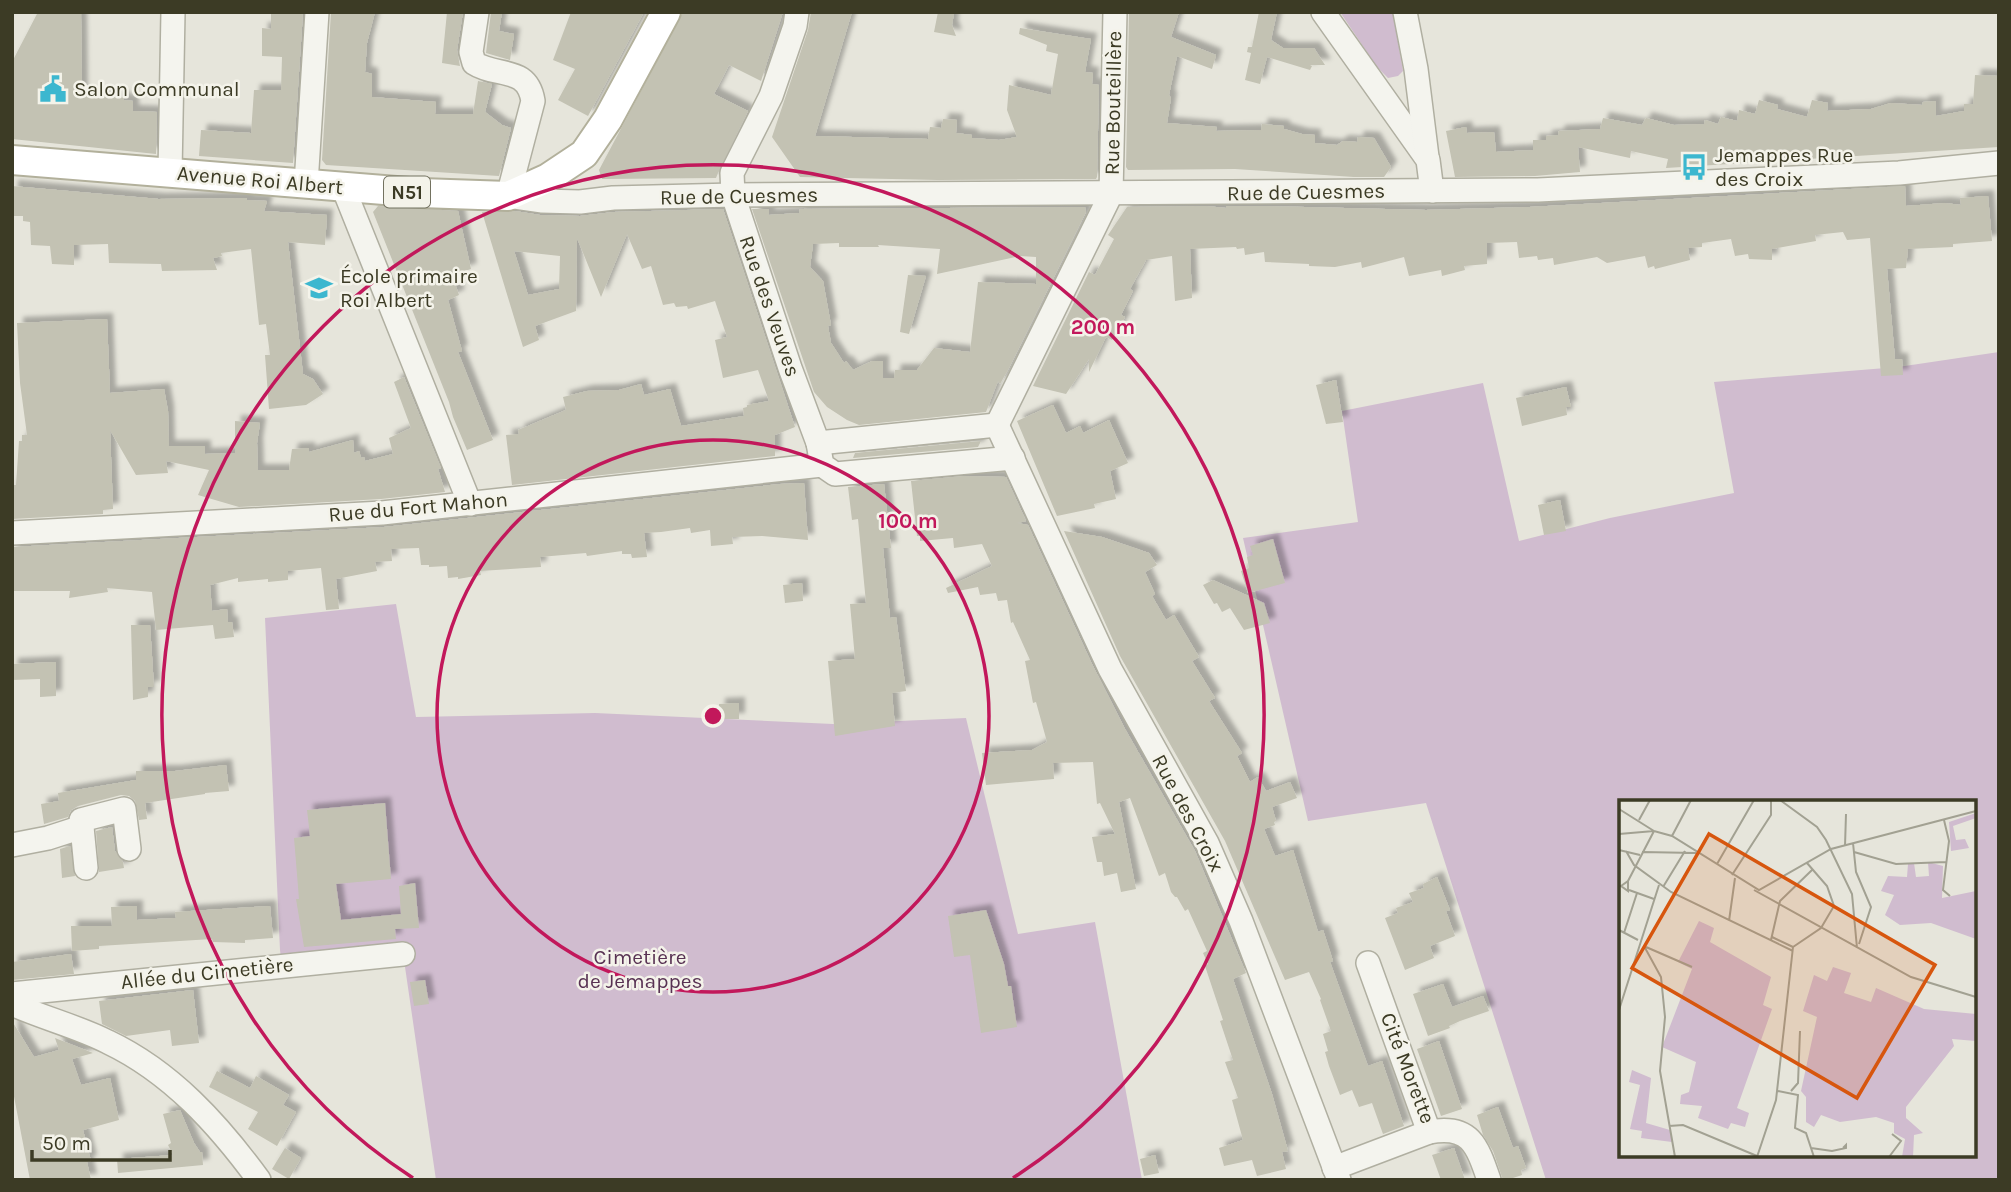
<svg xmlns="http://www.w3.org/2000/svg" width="2011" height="1192" viewBox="0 0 2011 1192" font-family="Karla,sans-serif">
<defs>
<filter id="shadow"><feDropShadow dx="6" dy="-6" stdDeviation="2" flood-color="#0004"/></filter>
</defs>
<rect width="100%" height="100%" fill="#e6e5db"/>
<g fill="#d0bccf" fill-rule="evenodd">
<path d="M1340 12H1393L1403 71 1398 76 1388 78 1377 67Z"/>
<path d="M1999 352V1180H1546L1426 803 1308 821 1243 538 1358 522 1342 411 1483 383 1519 541 1610 518 1734 493 1714 382 1898 367ZM1621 802H1974V1155H1621Z"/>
<path d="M396 604 416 717 595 713 833 724 966 718 1018 934 1095 922 1142 1180H436L404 960 283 974 280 950 265 618Z"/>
</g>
<g fill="#c3c2b3" fill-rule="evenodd" filter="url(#shadow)">
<path d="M38 12H81L82 95 124 97V100L133 101V111L157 112 156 154 12 139V62Z"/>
<path d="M271 12H303L293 163 199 156 201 130 251 133 254 90H281L282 57 262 56V28L271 29Z"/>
<path d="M331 12H375L367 43 365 72 372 74V97L436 102 435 114H473L478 81 492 84 485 112 502 125 511 128 499 176 326 165 322 160Z"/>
<path d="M447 12H463L457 50 460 66 442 63Z"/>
<path d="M491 12H502L499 31 514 34 510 60 486 53Z"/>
<path d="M571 12H644L588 116 558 100 575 69 553 60Z"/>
<path d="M683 12H783L761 81 729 65 714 94 748 111 718 173 716 178 602 179 599 170Z"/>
<path d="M811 12H852L815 136 928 139 930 127 941 128 943 119 957 120 956 133 972 135V138L999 140 1017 137 1007 110 1009 85 1051 95 1058 54 1046 51 1047 45 1019 34 1020 28 1091 39 1085 72 1093 73 1092 84 1099 85 1097 177 1096 179 938 180 800 177 772 137 808 30Z"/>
<path d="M938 12 954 13 952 25 956 36 934 32Z"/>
<path d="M1129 12H1179L1171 37 1216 55 1212 69 1177 56 1169 95 1171 98 1167 123 1217 127 1216 131 1261 130 1262 124 1284 126V129L1302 134 1315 135V143L1337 145 1343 141 1357 142 1358 137 1374 138 1391 167 1384 177H1354L1235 169 1128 170 1126 167Z"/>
<path d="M1259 12H1277L1271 40 1283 48H1314L1325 65H1310L1312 66 1310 70 1267 57 1260 84 1245 80 1251 53 1247 52 1248 47H1252Z"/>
<path d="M1975 75 1999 76V147L1666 168 1668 159 1631 151 1630 158 1578 147 1580 172 1535 176 1455 177 1446 131 1466 127 1467 133 1494 132 1496 152 1533 150V140H1546V136L1558 135 1559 131 1600 129 1603 118 1642 125 1646 118 1674 125 1704 124 1705 120 1718 124 1721 117 1737 121 1739 110 1755 114 1759 100 1778 105 1777 109 1807 117 1812 100 1828 103 1827 111 1871 109 1891 103 1922 105 1923 102 1936 101V116L1964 111V104H1973Z"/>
<path d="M12 186 159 199 247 198V200L267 201 264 211 327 215 325 245 288 242 303 374 313 379 323 394 306 405 269 409 265 355H270L266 324 259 325 251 249 221 253 222 256 213 258 217 270 162 271 161 264 109 263 108 244 74 245V265L52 264 50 246 31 245 30 222 23 221V216H12Z"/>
<path d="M1905 186 1906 206 1945 203 1961 205 1960 198 1988 196 1992 241 1953 244V247L1908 249 1906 268 1887 269 1895 359H1902L1903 375 1881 376 1870 238 1847 240 1843 232 1815 235 1816 241 1772 249V260L1749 259 1748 254 1735 256 1731 239 1702 243V247L1688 248 1690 260 1655 269 1654 266 1648 268 1645 256 1607 263 1597 257 1554 265 1553 258 1538 260 1537 256 1519 258 1517 242 1487 243V264L1464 266 1465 270 1442 276 1441 270 1409 276 1404 257 1362 268 1361 262 1335 267 1309 266V264L1265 262 1264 252 1245 255 1244 248 1237 249 1236 247 1190 249 1192 298 1175 301 1172 256 1146 260 1130 289 1133 291 1121 315 1125 317 1112 340 1106 337 1089 372V359L1066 394 1033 386 1089 272 1095 275 1106 254 1114 239 1108 235 1127 207 1206 206 1226 208V206H1264L1426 210 1529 207Z"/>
<path d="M378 206 458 211 471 269 452 275 459 295 448 300 462 351 458 352 493 440 467 450 453 417 449 402 373 212Z"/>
<path d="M1085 207 1086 212 1010 366 1000 384 998 381 986 412 859 425 847 420 827 407 814 392 752 209H769V215L799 213 800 209ZM839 243V247H879L878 245 940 249 937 274 1020 256 1036 257V284L978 282 970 352 934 348 917 370H895L894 378H883V361H872L853 370 846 361 844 363 831 343 828 326 831 325 823 281 810 267 813 244Z"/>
<path d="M723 209 795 427 775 435V456L512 485 506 435 519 434 518 430 566 410 563 397 587 391 619 390 641 384 644 395 670 389 681 426 744 416 743 408 747 407V405L769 401 758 370 723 378 715 340 727 337 715 301 688 309 687 306 676 307 674 303 663 305 651 266 642 269 627 234 601 297 577 238 576 311 535 326 539 340 523 347 482 212 515 211 540 215 580 216 614 212ZM514 251 560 256 559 289 528 295Z"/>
<path d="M908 275 926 276 909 334 900 332Z"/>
<path d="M107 319 110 393 164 389 168 411 169 446H205V454L235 453V421L260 423 257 443 258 470H289L292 449 309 448V452L353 440 354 453 359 451 361 458 364 457 365 461 393 454 389 438 411 428 394 382 404 377 441 468 438 469 445 492 381 499 239 507 198 495 209 470 166 461 168 473 136 475 110 430 113 509 103 510V514L12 519V485H16L19 441H22V435H27L20 383 17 323Z"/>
<path d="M1336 380 1343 422 1326 424 1316 385Z"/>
<path d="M1566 387 1571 407H1566L1567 415 1522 426 1516 398Z"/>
<path d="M1053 405 1066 433 1080 426 1083 433 1109 420 1128 463 1110 471 1116 499 1094 504 1095 508 1057 516 1017 421Z"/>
<path d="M981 441 978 447 853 458 855 453Z"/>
<path d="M964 476 1006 477 1026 521 1017 523 1028 525 1091 662 1125 729 1195 851 1246 973 1233 979 1272 1094 1288 1151 1282 1152 1286 1169 1257 1176 1252 1160 1224 1166 1219 1148 1243 1140 1232 1100 1238 1098 1225 1062 1233 1060 1220 1021 1223 1020 1205 966 1208 964 1203 953 1207 951 1188 909 1185 911 1177 897H1175L1171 892 1165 873 1159 876 1130 798 1119 802 1136 889 1121 892 1117 873 1104 876 1102 862H1097L1092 837 1115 834 1100 803 1097 804 1093 762 1053 763 1054 779 986 785 982 753 1032 750 1047 742 1036 702 1033 703 1025 661 1030 660 1013 622 1011 623 1007 600 998 601 996 593 980 595 978 587 948 593 946 588 992 566 982 544 954 548 953 538 920 541V536H917L911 481Z"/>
<path d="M804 483 808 540 762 536 732 537 733 544 711 546 710 530 691 533 690 528 661 532 644 533 647 557 632 558 631 554H622V551L587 556 586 553 540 557 541 567 480 571 481 575 458 579V577L448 578 447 566 429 567V565H421L419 548 391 549 392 561 375 562 377 571 336 579 339 609 326 610 321 568 288 571V580L268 582V579L238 582V578L210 585 212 611 227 609 228 622H232L234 637 215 639 213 625 156 630 152 592 107 588 108 592 69 598 70 591H14L12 584V547L384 527 780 484Z"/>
<path d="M884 484 891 548H883L890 618 896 617 906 691 892 693 895 726 835 736 828 661 855 659 850 604 866 603 858 519 852 520 848 487Z"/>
<path d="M1560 500 1566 531 1544 535 1538 505Z"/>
<path d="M1064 531 1102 537 1149 553 1157 565 1145 572 1155 594 1152 596 1166 620 1174 615 1199 657 1192 661 1215 698 1209 701 1242 753 1237 756 1250 782 1258 777 1266 791 1290 782 1297 798 1272 807 1276 821 1274 822 1275 825 1264 829 1275 856 1293 850 1318 932 1323 930 1333 961 1330 962 1368 1066 1382 1061 1404 1126 1383 1134 1372 1103 1359 1107 1352 1090 1340 1095 1329 1066 1325 1052 1328 1051 1323 1034 1331 1031 1320 1000 1321 999 1309 972 1285 980 1225 841 1120 656Z"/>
<path d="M1273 539 1285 583 1248 593 1241 571 1249 568 1247 557 1253 555 1250 546Z"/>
<path d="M1213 580 1264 603 1270 623 1244 630 1230 608 1222 612 1217 603 1214 604 1203 585Z"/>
<path d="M802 583 803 601 785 603 783 585Z"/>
<path d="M131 625H150L154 687H148V697L133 700Z"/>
<path d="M56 662V696L40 697V679L12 680V664Z"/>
<path d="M739 703V719H719V704Z"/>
<path d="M226 765 229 791 205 793V794L145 803 147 819 139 820 135 801 129 796 121 795 78 806 71 810 68 817 44 824 41 804 59 801 58 793 136 780V771H175Z"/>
<path d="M385 803 391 879 336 884 341 920 401 914 399 886 415 883 419 928 395 929 396 939 304 947 296 899H299L294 838 310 836 307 810Z"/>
<path d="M112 827 115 851 123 862 124 868 99 872 96 831Z"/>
<path d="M70 846 75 876 62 878 60 849Z"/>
<path d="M1437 877 1450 910 1446 911 1455 936 1430 946 1434 958 1405 970 1385 918 1398 913 1396 908 1413 902 1409 893 1424 888 1423 884Z"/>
<path d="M137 906V920L176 918 175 912 270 906 273 938 245 940V943L213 942 212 939 99 946V949L72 951 71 926H112L111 907Z"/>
<path d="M986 910 1004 964 1008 986H1011L1017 1027 981 1033 970 955 954 957 948 916Z"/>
<path d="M71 954 74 974 12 980V962Z"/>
<path d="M425 980 429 1004 414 1006 410 982Z"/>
<path d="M1443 984 1452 1007 1483 996 1489 1011 1460 1021 1449 1026 1450 1028 1428 1036 1413 994Z"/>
<path d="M193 990 199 1043 172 1046 170 1030 126 1036 102 1024 99 1001Z"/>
<path d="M12 1021 34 1057 59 1050 55 1038 93 1053 72 1059 81 1085 110 1078 119 1120 83 1130 91 1161 87 1162 91 1180H30L12 1086Z"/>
<path d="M1439 1041 1462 1109 1441 1116 1417 1049Z"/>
<path d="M217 1071 250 1088 256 1076 289 1095 283 1105 296 1112 277 1146 248 1129 258 1112 209 1087Z"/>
<path d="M1498 1107 1513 1148 1518 1146 1526 1168 1521 1170 1522 1175 1507 1180H1503L1493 1151 1483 1135 1477 1115Z"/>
<path d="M180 1110 194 1143 200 1152H202L203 1165 118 1173 117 1159 173 1155 168 1145 171 1143 163 1114Z"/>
<path d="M285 1148 301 1158 289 1179 272 1169Z"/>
<path d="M1454 1148 1465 1180H1441L1432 1155Z"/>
<path d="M1155 1155 1159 1173 1144 1176 1140 1159Z"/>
</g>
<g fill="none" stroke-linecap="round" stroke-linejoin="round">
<defs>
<g id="minor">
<path d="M477 12 471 52 474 63C497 78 527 65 533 101L508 196 541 201 580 202 613 198 733 195 1538 190 1899 173 1999 163"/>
<path d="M797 12 795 26 771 96 732 173 733 195 790 368 818 443 822 465 835 474 1013 458"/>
<path d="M1323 12 1428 160 1432 191"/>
<path d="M1405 12 1416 69 1427 157"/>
<path d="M170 172 173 12"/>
<path d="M306 184 317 12"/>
<path d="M343 187 470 504"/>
<path d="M997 425 1110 669 1207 843 1241 921 1339 1180"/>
<path d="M997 425 1111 194 1115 12"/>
<path d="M818 443 997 425"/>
<path d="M12 533 382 513 822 465"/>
<path d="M82 827 81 820 124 809 129 849"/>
<path d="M12 845 48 838 82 827 86 868"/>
<path d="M1368 963 1429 1132C1470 1124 1477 1145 1489 1180"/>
<path d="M12 994 403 954"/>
<path d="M12 1004C43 1018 79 1027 108 1042 171 1072 218 1124 259 1180"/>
<path d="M1334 1168 1429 1132"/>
</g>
<path id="major" d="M12 160 421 193 508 196 548 178 584 154 608 119 666 12"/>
</defs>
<use href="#minor" stroke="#b0afa1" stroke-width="26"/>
<use href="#major" stroke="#b2b09b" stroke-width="32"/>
<use href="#minor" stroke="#f4f4ee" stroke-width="23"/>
<use href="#major" stroke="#fff" stroke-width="28"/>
</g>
<g fill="none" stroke="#c2185b" stroke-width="3.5">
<circle cx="713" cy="716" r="276"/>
<path d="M413 1178A551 551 0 1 1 1013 1178"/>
</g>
<defs>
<symbol id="civic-bare" viewBox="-9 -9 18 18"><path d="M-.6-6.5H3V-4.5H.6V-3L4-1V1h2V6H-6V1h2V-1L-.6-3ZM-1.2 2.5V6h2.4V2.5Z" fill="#3cb7cf" stroke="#f4f3ea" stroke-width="2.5" paint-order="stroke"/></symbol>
<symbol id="bus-bare" viewBox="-9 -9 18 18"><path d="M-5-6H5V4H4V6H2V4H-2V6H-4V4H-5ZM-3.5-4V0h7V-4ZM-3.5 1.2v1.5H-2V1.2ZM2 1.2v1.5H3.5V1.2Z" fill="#3cb7cf" stroke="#f4f3ea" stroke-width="2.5" paint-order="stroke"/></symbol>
<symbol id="school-bare" viewBox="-9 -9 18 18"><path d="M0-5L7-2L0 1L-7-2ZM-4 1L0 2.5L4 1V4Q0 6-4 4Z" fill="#3cb7cf" stroke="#f4f3ea" stroke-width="2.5" paint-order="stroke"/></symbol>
</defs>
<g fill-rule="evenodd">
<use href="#civic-bare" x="34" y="70" width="38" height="38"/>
<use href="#bus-bare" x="1675" y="148" width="38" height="38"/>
<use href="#school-bare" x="300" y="269" width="38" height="38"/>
</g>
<g text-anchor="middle" stroke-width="5" stroke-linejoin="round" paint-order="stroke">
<rect fill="#f4f3ea" stroke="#737260" stroke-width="2" x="384" y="176.5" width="46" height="31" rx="5"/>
<g font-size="19" font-weight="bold" fill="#3c3b25">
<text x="407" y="199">N51</text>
</g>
<g font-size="21" fill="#3c3b25" stroke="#f4f3ea" text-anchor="start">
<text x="74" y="96">Salon Communal</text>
<text x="1715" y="162">Jemappes Rue<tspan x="1715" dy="24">des Croix</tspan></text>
<text x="340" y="283">École primaire<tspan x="340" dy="24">Roi Albert</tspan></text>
</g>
<g font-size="21" fill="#3c3b25" stroke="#f4f3ea">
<text transform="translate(1113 103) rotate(-89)" y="7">Rue Bouteillère</text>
<text transform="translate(260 180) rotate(5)" y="7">Avenue Roi Albert</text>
<text transform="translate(1306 192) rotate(-1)" y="7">Rue de Cuesmes</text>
<text transform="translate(739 196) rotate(-1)" y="7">Rue de Cuesmes</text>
<text transform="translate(770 306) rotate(71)" y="7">Rue des Veuves</text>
<text transform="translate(418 507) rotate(-5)" y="7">Rue du Fort Mahon</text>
<text transform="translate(1188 813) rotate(62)" y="7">Rue des Croix</text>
<text transform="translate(207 973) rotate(-6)" y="7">Allée du Cimetière</text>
<text transform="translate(1408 1068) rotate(69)" y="7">Cité Morette</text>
</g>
<g font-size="21" fill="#583253" stroke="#f4f3ea">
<text x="640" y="964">Cimetière<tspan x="640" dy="24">de Jemappes</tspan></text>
</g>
</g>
<g transform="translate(1619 800)">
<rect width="357" height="357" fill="#e6e5db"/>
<path d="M357 13V18L334 26 337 40 346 39 350 48 332 51 330 22ZM309 62 324 66 323 98 357 91V139L312 123 281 125 266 115 275 95 262 91 269 76 288 77 289 64 295 63 297 77 310 76ZM80 121 95 128 91 142 152 177 144 205 153 209 118 308 130 313 126 327 112 323 109 329 79 318 83 306 61 304 62 295 70 292 77 262 43 247 73 169 59 162ZM214 167 232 173 225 193 252 202 257 188 305 209 357 214V241L333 239 335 246 287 307V318L304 333 295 335 294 357H283L286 339 275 333V323L257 317 221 322 202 315 195 327 187 322V297L182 291 198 217 184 211 195 175 208 181ZM13 270 32 278 27 323 51 330 53 342 22 338 23 331 11 329 21 285 10 282Z" fill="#d0bccf"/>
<path fill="none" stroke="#a2a192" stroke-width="2" d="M161 0 198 27 207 40 233 94 238 148M0 9 35 31 9 81 2 86 9 91V81M20 20 31 0M325 20 330 41 324 90 331 96M0 34 35 31 53 36 140 90 212 49 357 11M53 36 72 0M234 43 237 72 252 107 240 144M226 46 227 14M0 50 21 55M7 51 15 65 52 92 174 151M23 52 77 53M235 52 277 64 327 62M98 64 135 0M113 75 152 15V0M44 87 66 51M10 90 35 99M135 90 292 177 357 197M110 121 116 78M0 130 19 140M5 133 18 93M153 137 174 147M152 140 161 101 193 70M25 146 42 177 46 217 41 271 56 357M27 147 73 167M174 147 202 128 215 106 208 86 188 63M0 210 40 85M159 291 179 295 176 328 187 333 195 357M172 291 179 283 181 231M50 326 64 325 138 356M192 348 213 351 227 348V345L224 348M138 357 157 300 174 147M270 357 282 341 273 334"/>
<path fill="#d7560e" fill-opacity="0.15" stroke="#d7560e" stroke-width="3.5" d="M90 34 316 165 238 298 13 168Z"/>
<rect width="357" height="357" fill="none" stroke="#3c3b25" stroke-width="3.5"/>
</g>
<circle cx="713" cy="716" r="10" fill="#c2185b" stroke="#f4f3ea" stroke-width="3.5"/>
<g font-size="21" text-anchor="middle" font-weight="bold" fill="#c2185b" stroke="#f4f3ea" stroke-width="5" stroke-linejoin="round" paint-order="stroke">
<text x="1103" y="334">200 m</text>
<text x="908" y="528">100 m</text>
</g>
<rect width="2011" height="1192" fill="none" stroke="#3c3b25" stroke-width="28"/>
<path d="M32 1150v10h138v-10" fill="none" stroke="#3c3b25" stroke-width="3.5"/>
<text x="42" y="1150" font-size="21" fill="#3c3b25" stroke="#f4f3ea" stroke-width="5" paint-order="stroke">50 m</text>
</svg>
